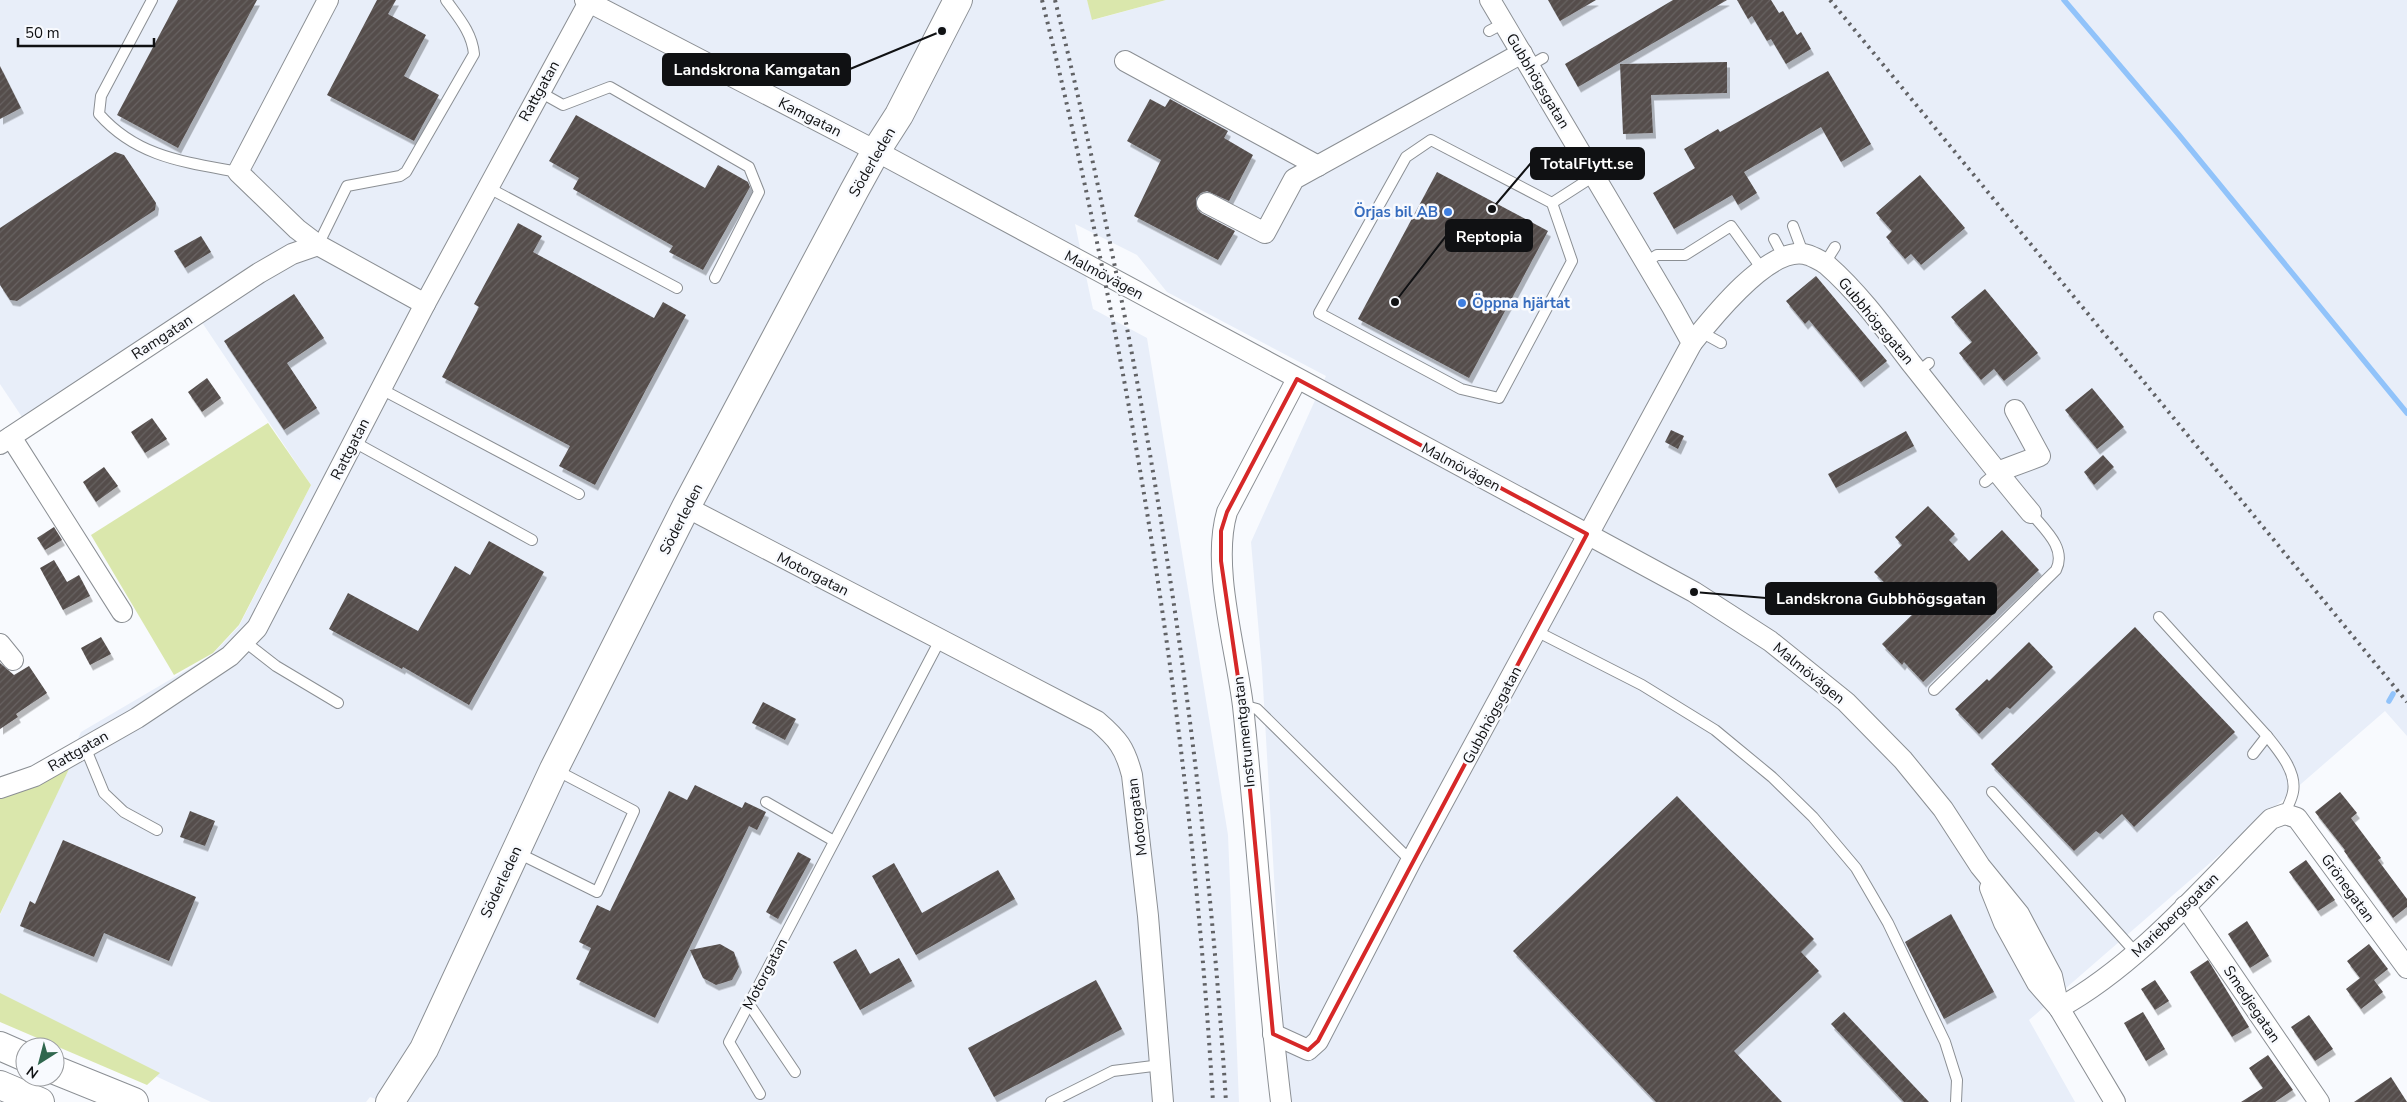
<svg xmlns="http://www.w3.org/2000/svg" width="2407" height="1102" viewBox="0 0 2407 1102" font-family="'Nunito Sans',sans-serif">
<defs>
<pattern id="building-hatch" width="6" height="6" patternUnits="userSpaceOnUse" patternTransform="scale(1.25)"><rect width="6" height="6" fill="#544d4b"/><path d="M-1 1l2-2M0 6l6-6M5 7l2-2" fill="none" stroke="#686261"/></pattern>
<filter id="shadow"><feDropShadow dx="3" dy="5.5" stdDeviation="0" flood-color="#0004"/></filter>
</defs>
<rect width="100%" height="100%" fill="#f8fafe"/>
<path fill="#e8eef9" d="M0 0H1087L1093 20 1166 0H2407V736L2385 711 2029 1020 2075 1102H1287L1262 669 1251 542 1326 376 1167 292 1137 255 1075 224 1093 309 1147 338 1228 835 1239 1102H385L370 1097 366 1102H211L0 1003V915L81 732 212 655 239 626 311 485 191 306 24 420 0 384Z"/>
<g fill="#dae7ac">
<path d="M1087 0H1166L1092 20Z"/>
<path d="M268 423 311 485 239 625 213 653 174 675 91 535Z"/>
<path d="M69 769 0 914V798Z"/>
<path d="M0 993 160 1073 147 1085 0 1022Z"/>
</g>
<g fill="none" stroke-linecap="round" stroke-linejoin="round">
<g stroke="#91c3fa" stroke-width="5.5">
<path d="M2064 0 2179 135 2407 413"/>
<path d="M2389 701 2393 694"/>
</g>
</g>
<g fill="url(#building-hatch)" filter="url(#shadow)">
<path d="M178 0H257L178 148 117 115Z"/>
<path d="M377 0H396L388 14 426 35 404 76 439 95 414 141 327 95Z"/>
<path d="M1548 0H1596L1560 21Z"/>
<path d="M1673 0H1727L1578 87 1565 64Z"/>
<path d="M1737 0H1771L1779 13 1783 11 1797 35 1801 32 1811 49 1786 64 1771 39 1767 41 1752 16 1748 19Z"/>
<path d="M1727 62V93L1651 95 1653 133 1623 134 1620 64Z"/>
<path d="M0 66 21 108 0 119Z"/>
<path d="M1828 71 1871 144 1841 162 1821 127 1744 172 1757 193 1738 205 1732 195 1674 229 1653 193 1695 168 1684 149 1718 129 1720 132Z"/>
<path d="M1150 99 1165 107 1170 99 1228 131 1224 138 1253 155 1229 201 1207 191 1201 193 1196 198 1197 209 1201 213 1235 231 1218 260 1134 216 1161 160 1127 141Z"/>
<path d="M576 115 705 188 718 165 748 182 750 187 703 270 669 252 673 246 573 189 579 178 549 161Z"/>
<path d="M115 152 124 155 156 203 155 210 17 301 10 300 0 285V228Z"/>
<path d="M1437 172 1548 231 1469 378 1358 319Z"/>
<path d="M1920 175 1965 228 1921 265 1911 254 1905 259 1886 237 1892 231 1876 213Z"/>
<path d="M518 223 542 236 533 252 654 318 663 302 686 315 595 485 559 466 570 446 442 377 479 307 474 304Z"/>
<path d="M201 236 211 252 185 268 174 251Z"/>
<path d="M1816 276 1887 361 1861 382 1809 320 1805 324 1786 301Z"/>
<path d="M1985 289 2038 353 2004 381 1994 369 1981 380 1959 353 1972 342 1951 317Z"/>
<path d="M294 294 324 338 287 363 317 408 284 430 224 341Z"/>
<path d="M207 378 221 398 202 412 188 392Z"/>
<path d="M2092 388 2124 427 2097 449 2065 410Z"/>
<path d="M152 418 167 439 145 453 131 432Z"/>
<path d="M1671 430 1684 436 1678 449 1665 442Z"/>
<path d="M1906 431 1914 446 1836 488 1828 474Z"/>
<path d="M2103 455 2114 467 2094 485 2084 472Z"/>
<path d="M104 467 118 486 96 502 83 482Z"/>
<path d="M1928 506 1955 534 1949 540 1969 561 2002 530 2039 570 1923 682 1904 662 1902 665 1882 644 1914 613 1874 572 1902 545 1895 537Z"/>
<path d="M54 527 62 540 45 550 37 538Z"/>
<path d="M489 541 544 572 469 705 403 667 402 669 329 629 348 593 418 631 455 566 470 575Z"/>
<path d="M54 560 67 582 79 575 90 596 63 610 40 568Z"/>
<path d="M2135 627 2235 732 2134 827 2122 814 2100 834 2096 831 2074 851 1991 764Z"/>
<path d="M101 637 111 654 90 665 81 648Z"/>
<path d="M2029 642 2053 667 2010 709 2007 707 1979 734 1955 709 1987 679 1989 681Z"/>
<path d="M0 663 14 675 29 666 47 693 16 714 18 717 0 729Z"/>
<path d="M763 702 796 719 785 740 752 723Z"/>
<path d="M695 785 742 808 745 802 766 812 757 830 749 826 655 1018 576 979 591 948 579 942 597 905 610 911 669 791 687 800Z"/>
<path d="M2340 792 2357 813 2351 818 2381 858 2378 860 2407 899V907L2393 918 2344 851 2345 850 2315 812Z"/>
<path d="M1677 796 1814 939 1801 952 1819 971 1734 1051 1782 1102H1656L1513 951Z"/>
<path d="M190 811 215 821 205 846 180 837Z"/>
<path d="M63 840 196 897 169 961 104 933 94 957 20 926 30 901 35 904Z"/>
<path d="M798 852 811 859 778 919 766 912Z"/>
<path d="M2306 860 2335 900 2318 911 2289 872Z"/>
<path d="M894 863 922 913 998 870 1015 899 916 955 872 876Z"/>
<path d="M1951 914 1994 992 1944 1019 1905 942Z"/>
<path d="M2247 921 2269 956 2250 968 2228 934Z"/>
<path d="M720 944 734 952 739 967 732 980 716 985 703 978 690 950Z"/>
<path d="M2369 944 2388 969 2374 980 2383 992 2361 1009 2346 989 2360 978 2347 961Z"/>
<path d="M856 949 870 974 899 958 912 981 860 1010 833 962Z"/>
<path d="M2208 960 2249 1027 2232 1037 2190 972Z"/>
<path d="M1096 980 1122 1029 994 1097 968 1048Z"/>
<path d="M2155 980 2169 1001 2155 1010 2141 989Z"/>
<path d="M1844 1012 1929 1102H1904L1831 1024Z"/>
<path d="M2143 1012 2165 1049 2146 1061 2124 1023Z"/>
<path d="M2309 1015 2333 1049 2315 1061 2291 1027Z"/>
<path d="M2268 1055 2293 1090 2275 1102H2241L2263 1088 2249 1068Z"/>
<path d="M2391 1077 2407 1102H2354Z"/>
</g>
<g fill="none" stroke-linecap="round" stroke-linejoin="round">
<defs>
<g id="lane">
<path d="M152 0 101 96 99 114C137 157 184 162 238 172"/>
<path d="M1489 31 1504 23"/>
<path d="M1529 66 1543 58"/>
<path d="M538 91 563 105 610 87 749 167 759 192 715 278"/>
<path d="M1431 140 1552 203 1572 261 1499 398 1461 389 1319 313 1406 157Z"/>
<path d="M1586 162 1600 153"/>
<path d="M487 187 677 288"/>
<path d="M1552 203 1594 176"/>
<path d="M1793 226 1803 253"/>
<path d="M1774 239 1784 258"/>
<path d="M318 245 347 186 400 176 406 172 474 54C472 32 458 17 446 0"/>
<path d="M1646 262 1657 255H1685L1731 226 1762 269"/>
<path d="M1825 263 1835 247"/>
<path d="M1701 332 1721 343"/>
<path d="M1918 372 1929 363"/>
<path d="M381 389 579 494"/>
<path d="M354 442 532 540"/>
<path d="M1985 482 1997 472"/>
<path d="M2159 617 2267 736C2279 751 2297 772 2293 792 2292 799 2287 807 2285 814"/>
<path d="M1536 631 1642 685 1715 730 1772 777 1813 817 1856 868 1888 923 1945 1042 1957 1080 1956 1102"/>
<path d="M244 641 276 666 338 703"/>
<path d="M1934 690 2056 570C2067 548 2044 529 2031 513"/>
<path d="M1242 705 1257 709 1411 861"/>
<path d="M85 747 104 793 124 812 157 830"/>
<path d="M2253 754 2267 736"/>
<path d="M1992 792 2136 953"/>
<path d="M766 802 834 841"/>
<path d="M516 852 597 892 634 811 554 769"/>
<path d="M749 1004 795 1072"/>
<path d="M760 1094 729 1042 940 640"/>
<path d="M1051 1102 1113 1071 1161 1065"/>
</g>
<g id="street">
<path d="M328 0 238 172 297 229 318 245 425 304"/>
<path d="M585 0 876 151 1587 534 1694 592 1770 641 1846 702 1903 760 1943 809 1980 866 2019 914 2052 976 2059 1008"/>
<path d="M1125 61 1318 166"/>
<path d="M1207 203 1265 233 1294 179 1522 53"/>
<path d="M1692 343C1712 318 1767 248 1804 254 1810 255 1822 261 1827 265 1859 293 1885 329 1911 363 1951 413 1990 464 2031 513"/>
<path d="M11 437 122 612"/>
<path d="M0 444 259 273 292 254 318 245"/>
<path d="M1997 472 2040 456 2015 410"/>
<path d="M686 507 1097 721C1118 739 1125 748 1132 775L1148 916 1163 1102"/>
<path d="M0 644 13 660"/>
<path d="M0 788 35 776 137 718 230 656 257 628 425 304 589 2"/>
<path d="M1990 888 2004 923 2037 983 2059 1008 2115 1102"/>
<path d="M2185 906 2319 1102"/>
<path d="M2059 1008C2139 964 2206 884 2271 819L2285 814 2297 818 2407 968"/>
<path d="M1273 1034 1308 1050 1318 1041 1411 861 1692 343 1672 307 1490 0"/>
<path d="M1281 1102C1265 970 1257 838 1243 706 1236 649 1211 566 1227 512L1297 379"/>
</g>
<path id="secondary" d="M390 1102 424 1049 554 769 686 507 854 191 876 151 899 115 958 0"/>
<g id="primary">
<path d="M0 1046 25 1057"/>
<path d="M55 1070 134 1102"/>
<path d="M0 1085 40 1102"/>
</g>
</defs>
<use href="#lane" stroke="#8b8f94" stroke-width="12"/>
<use href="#street" stroke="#8b8f94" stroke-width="22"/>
<use href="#secondary" stroke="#8b8f94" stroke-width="30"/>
<use href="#primary" stroke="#8b8f94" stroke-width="30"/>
<use href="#lane" stroke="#fff" stroke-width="10"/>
<use href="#street" stroke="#fff" stroke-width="20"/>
<use href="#secondary" stroke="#fff" stroke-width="28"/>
<use href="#primary" stroke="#fff" stroke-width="28"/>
<g stroke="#616265" stroke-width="4" stroke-dasharray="2.5 5" stroke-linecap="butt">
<path d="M1042 0C1131 361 1191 731 1213 1102"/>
<path d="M1055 0C1144 361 1203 731 1226 1102"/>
<path d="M1830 0 2407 702"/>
</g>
</g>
<path fill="none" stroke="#d62828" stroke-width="4" stroke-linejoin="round" d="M1297 379 1587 534 1318 1041 1308 1050 1273 1034 1242 705 1221 561V531L1227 512Z"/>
<g fill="#3f7fe0" stroke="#f8fafe" stroke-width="2">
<circle cx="1448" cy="212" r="5"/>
<circle cx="1462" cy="303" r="5"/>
</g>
<g text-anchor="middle" stroke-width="5" stroke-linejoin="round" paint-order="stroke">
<g font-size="15" fill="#101113" stroke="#f8fafe">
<text transform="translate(1538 81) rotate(59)" y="5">Gubbhögsgatan</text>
<text transform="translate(539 91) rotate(-61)" y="5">Rattgatan</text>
<text transform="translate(810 117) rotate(27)" y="5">Kamgatan</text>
<text transform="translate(872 162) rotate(-60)" y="5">Söderleden</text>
<text transform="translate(1104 275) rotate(28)" y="5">Malmövägen</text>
<text transform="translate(1876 321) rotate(50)" y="5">Gubbhögsgatan</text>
<text transform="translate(162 337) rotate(-33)" y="5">Ramgatan</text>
<text transform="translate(350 449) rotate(-63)" y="5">Rattgatan</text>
<text transform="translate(1461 467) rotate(28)" y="5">Malmövägen</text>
<text transform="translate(681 519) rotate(-63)" y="5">Söderleden</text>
<text transform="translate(813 574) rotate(27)" y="5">Motorgatan</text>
<text transform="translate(1809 673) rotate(39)" y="5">Malmövägen</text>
<text transform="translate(1492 715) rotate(-62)" y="5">Gubbhögsgatan</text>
<text transform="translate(1244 732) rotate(-96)" y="5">Instrumentgatan</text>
<text transform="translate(78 751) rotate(-30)" y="5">Rattgatan</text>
<text transform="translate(1137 817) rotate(-97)" y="5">Motorgatan</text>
<text transform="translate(501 882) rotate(-65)" y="5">Söderleden</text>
<text transform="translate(2348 888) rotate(54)" y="5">Grönegatan</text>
<text transform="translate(2175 915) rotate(-44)" y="5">Mariebergsgatan</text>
<text transform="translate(765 974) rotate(-62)" y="5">Motorgatan</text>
<text transform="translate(2252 1004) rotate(56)" y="5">Smedjegatan</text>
</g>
<g font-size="15" font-weight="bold" fill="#366cbe" stroke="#f8fafe" text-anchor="end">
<text x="1438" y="217">Örjas bil AB</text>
<text x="1472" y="308" text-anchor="start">Öppna hjärtat</text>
</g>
</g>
<path fill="none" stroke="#101113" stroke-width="2" d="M942 31L850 69M1492 209L1531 163M1395 302L1446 236M1694 592L1766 598"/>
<g fill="#101113" stroke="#f8fafe" stroke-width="2">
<circle cx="942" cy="31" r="5"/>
<circle cx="1492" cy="209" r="5"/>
<circle cx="1395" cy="302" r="5"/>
<circle cx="1694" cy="592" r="5"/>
</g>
<g fill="#101113" stroke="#101113" stroke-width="2">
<rect x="663" y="54" width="187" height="31" rx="5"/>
<rect x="1531" y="148" width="113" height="31" rx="5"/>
<rect x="1446" y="220" width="86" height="31" rx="5"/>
<rect x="1766" y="583" width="230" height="31" rx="5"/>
</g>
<g font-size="16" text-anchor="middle" font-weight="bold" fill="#fff">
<text x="757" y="75">Landskrona Kamgatan</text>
<text x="1587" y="169">TotalFlytt.se</text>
<text x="1489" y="242">Reptopia</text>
<text x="1881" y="604">Landskrona Gubbhögsgatan</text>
</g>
<g transform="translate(40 1062) rotate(216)"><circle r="24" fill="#f8fafe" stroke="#9b9da0"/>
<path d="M0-4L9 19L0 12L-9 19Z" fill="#30674e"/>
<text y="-8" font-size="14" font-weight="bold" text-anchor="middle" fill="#101113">N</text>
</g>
<path d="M18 38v8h136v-8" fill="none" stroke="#101113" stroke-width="2.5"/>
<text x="25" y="38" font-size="15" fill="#101113" stroke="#f8fafe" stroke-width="4" paint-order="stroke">50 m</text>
</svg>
